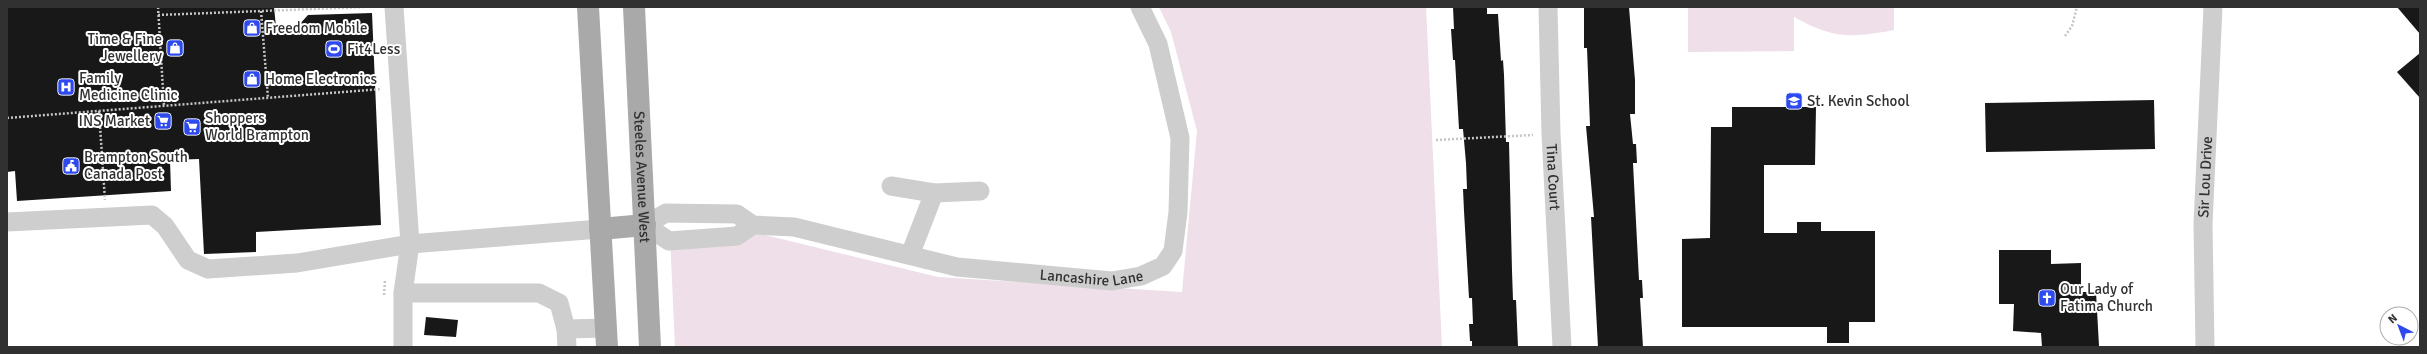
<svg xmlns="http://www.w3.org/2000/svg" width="2427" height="354" viewBox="0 0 2427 354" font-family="Signika,sans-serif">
<rect width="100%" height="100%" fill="#fff"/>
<g fill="#eedfe8">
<path d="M1159 7H1426L1442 347H675L670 236 765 235 938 277 1182 292 1197 131 1171 32Z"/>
<path d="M1688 7H1894V30C1850 38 1834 39 1794 17V51L1688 52Z"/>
</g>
<g fill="#181818">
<path d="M7 7H274L276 27 298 26 308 15 372 13 381 225 256 232V252L204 254 199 159 170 160 171 191 17 201 15 171 7 172Z"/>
<path d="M1453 7H1487V14H1498L1501 61 1503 60 1504 75 1506 142H1509L1512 271 1513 300H1516L1518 347H1472V341H1470L1469 324H1473L1472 298H1469L1464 211 1463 189H1467L1466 163 1463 129H1459L1455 60H1453L1451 29H1454Z"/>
<path d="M1584 7H1629L1635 80V114H1630L1633 144H1636L1637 163H1633L1639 280H1642L1643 298H1640L1643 347H1598L1591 217H1594L1586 126H1590L1587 48H1584Z"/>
<path d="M2397 7H2420V34Z"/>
<path d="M2420 53V98L2397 72Z"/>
<path d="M2154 100 2155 149 1986 152 1985 103Z"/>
<path d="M1732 107H1816L1815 165H1764V233H1797V222H1821V231H1875V322H1849V343H1827V327H1682V239L1710 238 1711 127H1732Z"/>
<path d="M1999 250H2051V264L2081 263V292H2096L2099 346 2042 347 2041 333 2013 331 2014 304H1999Z"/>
<path d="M426 317 458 320 456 337 424 335Z"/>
</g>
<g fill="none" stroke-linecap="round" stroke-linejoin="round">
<g stroke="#c5c5c5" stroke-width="2.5" stroke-dasharray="2 2" stroke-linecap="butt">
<path d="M158 7 164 106"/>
<path d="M261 11 268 98"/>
<path d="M158 15 365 7"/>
<path d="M2065 36 2072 26 2077 7"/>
<path d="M99 111 105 200"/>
<path d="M7 118 382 89"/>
<path d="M1436 140 1533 135"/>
<path d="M384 295 385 280"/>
</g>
<g stroke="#cecece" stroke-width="19">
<path d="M394 7 410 244 403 293V347"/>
<path id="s1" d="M1548 7 1551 134 1562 347"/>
<path d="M891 186 934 193 980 191"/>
<path d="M7 222 152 215 165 226 188 260 208 269 297 263 410 244 600 229"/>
<path id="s2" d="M753 225 737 236 669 241 645 225 666 213 737 214 753 225 794 227 957 267 1112 281 1141 276 1163 266 1173 251 1178 212 1180 138 1158 44 1140 7"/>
<path d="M910 255 934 193"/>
<path d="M403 293H539L559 303 566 329 567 347"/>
<path d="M566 329 606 328"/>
<path id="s3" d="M2205 347 2203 224 2213 7"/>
</g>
<g stroke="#a9a9a9" stroke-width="22">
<path d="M588 7 607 347"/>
<path id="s4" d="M634 7 650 347"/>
<path d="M600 229 645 225"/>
</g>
</g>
<defs>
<symbol id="shop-square" viewBox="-11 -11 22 22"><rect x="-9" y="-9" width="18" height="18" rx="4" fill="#2e49ed" stroke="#fff"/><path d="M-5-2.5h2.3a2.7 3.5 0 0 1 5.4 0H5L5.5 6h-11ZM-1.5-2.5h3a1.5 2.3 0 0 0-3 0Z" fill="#fff"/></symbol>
<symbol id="stadium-square" viewBox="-11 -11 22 22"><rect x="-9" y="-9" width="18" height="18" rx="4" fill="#2e49ed" stroke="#fff"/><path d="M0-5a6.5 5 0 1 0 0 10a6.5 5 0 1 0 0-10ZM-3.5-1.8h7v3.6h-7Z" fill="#fff"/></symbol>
<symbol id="hospital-square" viewBox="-11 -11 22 22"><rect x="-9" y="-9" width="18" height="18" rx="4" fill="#2e49ed" stroke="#fff"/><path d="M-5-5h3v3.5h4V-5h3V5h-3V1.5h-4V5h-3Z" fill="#fff"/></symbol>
<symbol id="school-square" viewBox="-11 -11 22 22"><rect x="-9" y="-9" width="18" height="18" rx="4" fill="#2e49ed" stroke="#fff"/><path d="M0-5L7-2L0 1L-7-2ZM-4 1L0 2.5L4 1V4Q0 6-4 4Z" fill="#fff"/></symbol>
<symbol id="supermarket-square" viewBox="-11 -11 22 22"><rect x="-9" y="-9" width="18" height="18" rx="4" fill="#2e49ed" stroke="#fff"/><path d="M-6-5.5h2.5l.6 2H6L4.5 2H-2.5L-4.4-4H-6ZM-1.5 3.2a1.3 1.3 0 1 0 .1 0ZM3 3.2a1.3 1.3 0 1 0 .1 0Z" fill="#fff"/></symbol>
<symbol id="civic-square" viewBox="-11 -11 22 22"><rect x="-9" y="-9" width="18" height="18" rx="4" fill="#2e49ed" stroke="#fff"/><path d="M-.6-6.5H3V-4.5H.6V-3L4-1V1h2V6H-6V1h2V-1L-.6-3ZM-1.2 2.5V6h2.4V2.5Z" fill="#fff"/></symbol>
<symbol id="church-square" viewBox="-11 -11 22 22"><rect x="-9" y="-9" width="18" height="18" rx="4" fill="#2e49ed" stroke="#fff"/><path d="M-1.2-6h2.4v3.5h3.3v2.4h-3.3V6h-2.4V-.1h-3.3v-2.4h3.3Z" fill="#fff"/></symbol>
</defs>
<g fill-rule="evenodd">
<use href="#shop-square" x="242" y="18" width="20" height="20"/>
<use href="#shop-square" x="165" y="38" width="20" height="20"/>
<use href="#stadium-square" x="324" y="39" width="20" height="20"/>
<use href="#shop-square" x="242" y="69" width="20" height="20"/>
<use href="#hospital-square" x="56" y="77" width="20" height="20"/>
<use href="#school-square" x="1784" y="91" width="20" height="20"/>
<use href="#supermarket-square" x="153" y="111" width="20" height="20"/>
<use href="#supermarket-square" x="182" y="117" width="20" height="20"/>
<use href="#civic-square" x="61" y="156" width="20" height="20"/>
<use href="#church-square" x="2037" y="288" width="20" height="20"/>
</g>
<g text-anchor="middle" stroke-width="4" stroke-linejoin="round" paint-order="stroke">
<g font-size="15" fill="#313131" stroke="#fff" text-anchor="start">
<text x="265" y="33">Freedom Mobile</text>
<text x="162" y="44" text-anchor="end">Time &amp; Fine<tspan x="162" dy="17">Jewellery</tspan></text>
<text x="347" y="54">Fit4Less</text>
<text x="79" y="83">Family<tspan x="79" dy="17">Medicine Clinic</tspan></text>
<text x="265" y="84">Home Electronics</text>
<text x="1807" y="106">St. Kevin School</text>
<text x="205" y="123">Shoppers<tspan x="205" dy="17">World Brampton</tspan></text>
<text x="150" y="126" text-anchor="end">INS Market</text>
<text x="84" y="162">Brampton South<tspan x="84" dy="17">Canada Post</tspan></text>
<text x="2060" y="294">Our Lady of<tspan x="2060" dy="17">Fatima Church</tspan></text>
</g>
<g font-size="15" fill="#313131" stroke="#fff">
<text dy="5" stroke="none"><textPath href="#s4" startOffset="170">Steeles Avenue West</textPath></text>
<text dy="5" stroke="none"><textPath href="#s1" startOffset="170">Tina Court</textPath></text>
<text dy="5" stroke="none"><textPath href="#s3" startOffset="170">Sir Lou Drive</textPath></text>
<text dy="5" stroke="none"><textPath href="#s2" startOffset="575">Lancashire Lane</textPath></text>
</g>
</g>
<rect width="2427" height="354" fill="none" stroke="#313131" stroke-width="16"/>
<g transform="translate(2399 326) rotate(318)"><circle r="19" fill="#ffffff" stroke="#adadad"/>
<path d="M0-3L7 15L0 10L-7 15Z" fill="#2e49ed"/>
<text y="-6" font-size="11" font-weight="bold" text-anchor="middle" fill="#313131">N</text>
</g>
</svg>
